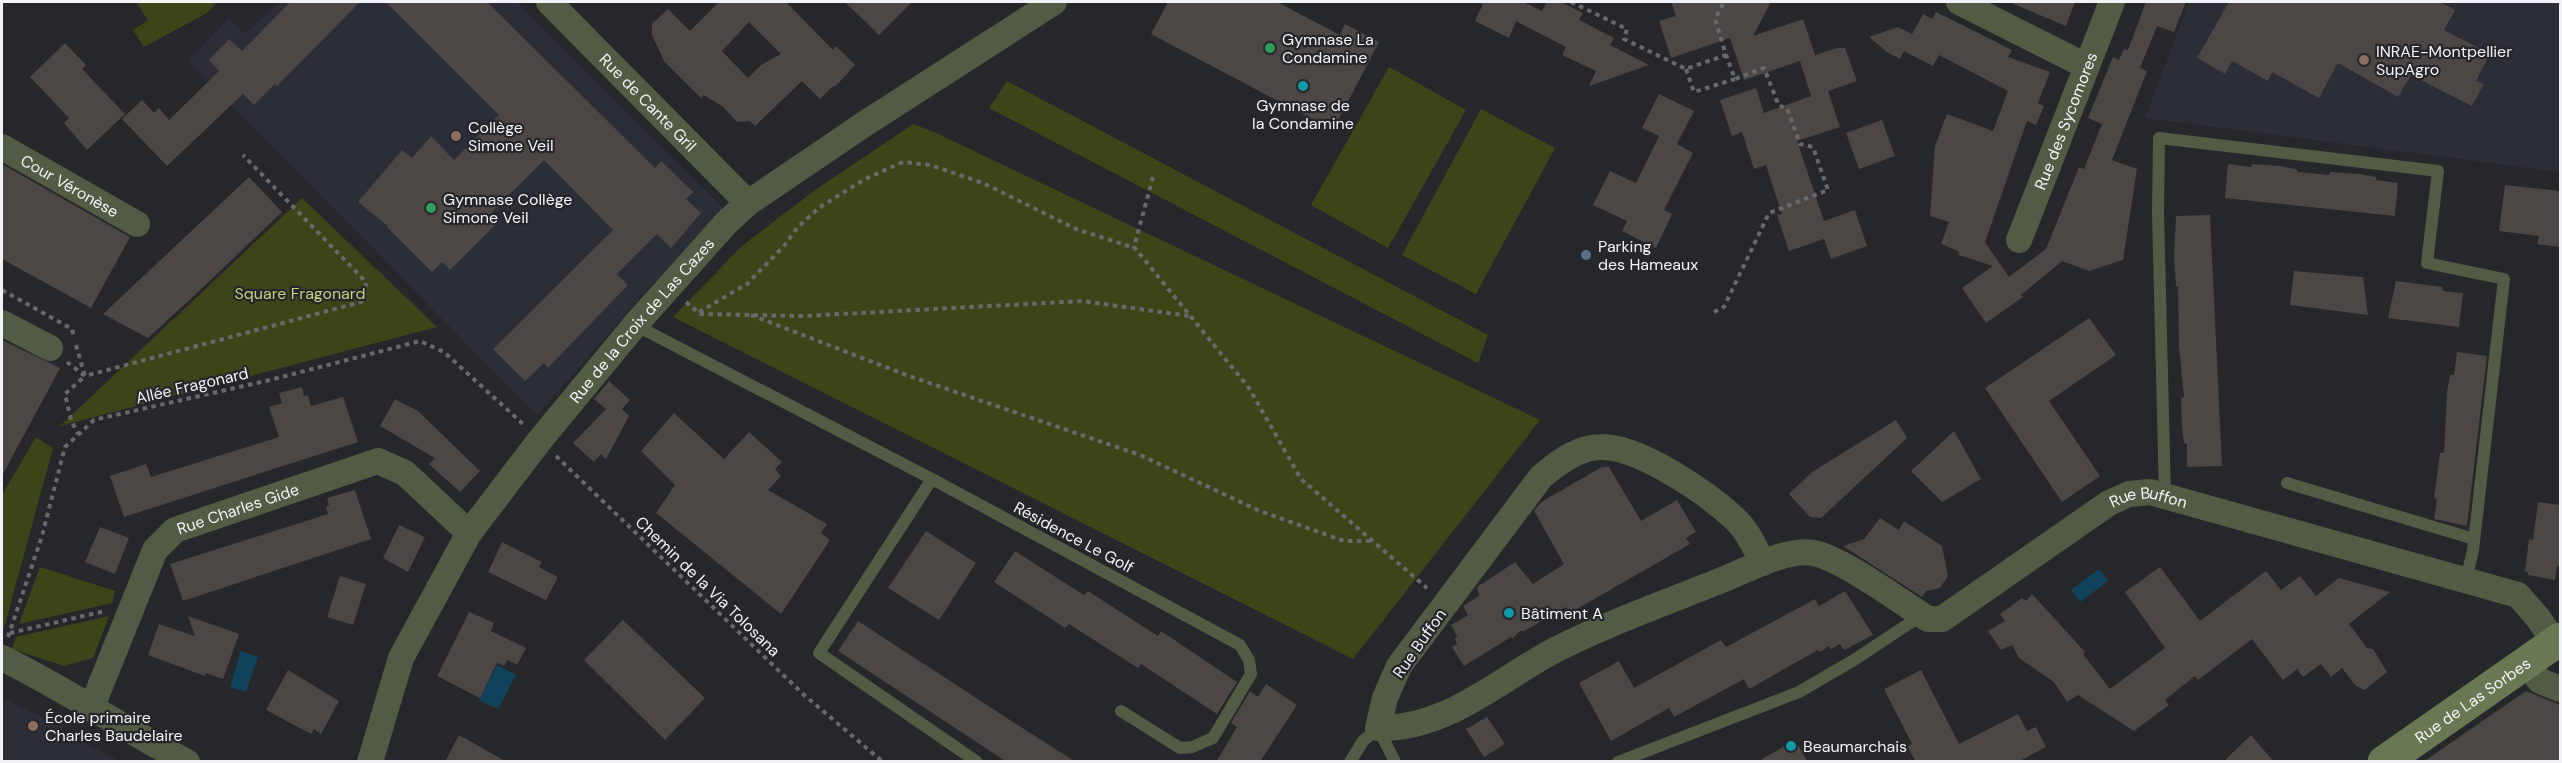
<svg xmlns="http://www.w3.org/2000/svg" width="2562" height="763" viewBox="0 0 2562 763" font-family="'DM Sans',sans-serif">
<rect width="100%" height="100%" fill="#26272b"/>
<g fill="#2b2d37">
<path d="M279 2H516L725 210 653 284 537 415 188 61 229 18 245 34Z"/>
<path d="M2189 2H2560V172L2145 118Z"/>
<path d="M2 698 50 721 55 715 64 720 63 731 74 737 82 730 91 735 82 741 120 761H2Z"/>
</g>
<g fill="#3d4518">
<path d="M136 2H217L207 13 144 47 133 30 148 20Z"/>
<path d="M1389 67 1466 110 1388 248 1311 205Z"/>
<path d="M1007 81 1488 335 1478 363 989 108Z"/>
<path d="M1481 109 1555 148 1476 294 1402 255Z"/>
<path d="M913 124 934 132 1540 420 1353 659 673 317 743 245 818 188Z"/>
<path d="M302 198 437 327 60 426Z"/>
<path d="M36 437 53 448 4 628H2V495Z"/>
<path d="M40 567 115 591 112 603 19 624Z"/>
<path d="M109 616 93 658 64 666 12 649 16 637Z"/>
</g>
<g fill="#10425c">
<path d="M2099 569 2108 581 2080 602 2071 590Z"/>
<path d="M241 651 258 657 246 692 230 687Z"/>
<path d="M497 665 516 675 498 709 479 700Z"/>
</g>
<g fill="#4c4644" fill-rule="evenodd">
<path d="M290 2H360L277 86 275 84 254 105 243 94 167 166 122 119 142 100 154 113 159 108 169 120 219 71 209 60 229 39 242 51Z"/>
<path d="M386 2H487L655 168 661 161 693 192 686 199 701 213 671 248 657 234 617 274 628 285 548 368 544 363 525 381 493 349 613 230 544 160 490 214 498 222 450 270 442 262 432 272 387 227 388 226 358 202 402 150 412 158 431 136 454 160 499 115Z"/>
<path d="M719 2H786L833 50 836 46 855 65 836 86 832 87 820 99 802 81 755 126 750 121 737 122 723 107 704 95 701 98 664 61 652 35V24L668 9 690 31ZM749 22 781 54 761 65 748 78 722 51Z"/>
<path d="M845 2H912L879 35Z"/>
<path d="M1168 2H1277L1340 35 1345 24 1379 42 1333 130 1151 34Z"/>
<path d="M1477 2H1526L1525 3 1542 11 1547 2H1561L1583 13 1579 20 1614 38 1610 45 1649 65 1589 86 1596 71 1562 55 1566 47 1516 21 1509 38 1475 21 1483 4Z"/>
<path d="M1671 2H1771L1753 36 1803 19 1815 55 1837 48H1845L1857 81 1828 91 1840 127 1797 141 1824 221 1855 210 1867 246 1831 259 1824 239 1789 251 1777 215 1782 214 1766 165 1754 169 1742 132 1732 136 1720 100 1756 88 1764 113 1811 96 1800 61 1744 80 1730 38 1671 58 1659 21 1676 16Z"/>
<path d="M2009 2H2075L2066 26Z"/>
<path d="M2146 2H2186L2174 32 2157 26 2140 68 2147 71 2112 160 2137 169 2123 260 2089 271 2062 261 2021 295 2023 297 1986 323 1962 288 1993 266 1959 255 1958 251 1941 244 1949 222 1930 216 1935 146 1947 114 1993 131 2008 91 1939 55 1933 66 1904 51 1900 59 1888 53 1869 37 1898 27 1912 34 1923 14 1932 19 1936 12 2012 50 2008 57 2050 72 2038 103 2044 106 2036 125 2027 121 1985 242 2009 277 2046 249 2079 167 2084 169 2102 124 2088 118 2113 57 2119 60 2124 49 2128 50Z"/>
<path d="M2229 2H2440L2455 10 2444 30 2490 54 2476 81 2484 84 2472 106 2411 75 2398 97 2338 63 2319 98 2272 72 2268 81 2232 61 2225 74 2197 58Z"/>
<path d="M65 43 86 65 82 69 125 114 87 150 64 123 69 118 30 77Z"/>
<path d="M1659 94 1694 111 1677 144 1693 153 1664 210 1672 214 1656 248 1622 231 1627 221 1593 205 1610 171 1636 183 1659 136 1642 128Z"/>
<path d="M1882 120 1895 156 1859 169 1846 133Z"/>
<path d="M2 164 130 237 91 308 2 259Z"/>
<path d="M2228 164 2251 167 2252 164 2280 166 2296 169 2298 172 2329 175 2330 172 2359 174 2376 177V180L2398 183 2395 216 2225 198Z"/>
<path d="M249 177 282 212 197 293 148 338 103 314Z"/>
<path d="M2505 185 2560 191V247L2537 244 2539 236 2499 231Z"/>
<path d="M2210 215 2222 466 2187 467V444L2184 443 2182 427 2181 398 2184 397 2179 347 2178 286H2176L2174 257 2176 216Z"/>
<path d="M2294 271 2363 277 2368 315 2290 305Z"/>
<path d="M2396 281 2442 287 2443 291 2463 293 2459 327 2388 318Z"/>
<path d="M2089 318 2116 355 2049 401 2100 476 2062 502 1985 388Z"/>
<path d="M2 340 60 368 2 476Z"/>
<path d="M2457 352 2487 356 2467 526 2434 519 2437 499 2434 498 2440 453H2444L2447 392 2450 375H2454Z"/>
<path d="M609 381 630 400 622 409 629 416 606 459 601 454 594 462 573 443 606 409 594 399Z"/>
<path d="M302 387 304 396 308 395 311 406 343 397 358 442 124 517 110 476 146 464 151 477 279 437 269 407 282 403 279 393Z"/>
<path d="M395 399 418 411 480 471 460 492 429 464 435 458 380 426Z"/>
<path d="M674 413 724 459 749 432 782 462 775 469 781 476 768 490 827 524 821 533 830 540 781 614 656 513 675 485 641 451Z"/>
<path d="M1896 420 1907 438 1821 518 1810 517 1789 494 1812 472Z"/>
<path d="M1954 431 1981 479 1942 502 1911 471Z"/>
<path d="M1602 467H1609L1641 521 1677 500 1696 532 1686 538 1690 544 1570 613 1566 607 1548 617 1546 616 1537 624 1524 631H1520L1512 639 1511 637 1464 666 1452 647 1457 644 1455 639 1457 636 1451 625 1468 615 1463 606 1479 596 1477 587 1515 562 1533 584 1564 564 1534 511 1541 502Z"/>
<path d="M355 490 371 539 183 601 170 564 328 514 326 507 329 505 327 498Z"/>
<path d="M2538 502 2560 505V567L2557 566 2555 580 2528 575V572H2525L2529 539 2533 540Z"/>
<path d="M1880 518 1899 530 1904 521 1942 546 1948 576 1940 588 1926 591 1922 597 1843 546 1864 539Z"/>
<path d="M399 525 425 537 408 572 383 558Z"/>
<path d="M100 527 129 538 115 574 85 562Z"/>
<path d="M926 531 976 563 939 620 888 588Z"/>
<path d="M502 542 542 562 539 567 558 577 546 600 488 572Z"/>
<path d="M1015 551 1084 595 1088 591 1158 636 1161 631 1237 682 1217 714 1141 664 1138 668 1069 624 1065 628 994 582Z"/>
<path d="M2160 567 2200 621 2266 571 2281 590 2300 576 2316 596 2339 578 2390 592 2349 624 2367 648 2373 649 2387 672 2365 690 2356 686 2342 668 2331 677 2321 664 2303 677 2297 669 2283 680 2252 639 2198 680 2195 676 2165 700 2169 705 2134 731 2078 695 2067 702 2054 682 2019 658 2012 645 2001 650 1988 631 2005 621 2000 614 2022 598 2026 601 2032 594 2085 652 2083 654 2110 689 2165 648 2125 592Z"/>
<path d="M340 576 366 584 353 625 327 617Z"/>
<path d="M1845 591 1873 635 1844 650 1840 644 1831 649 1829 646 1820 652 1818 650 1749 689 1744 679 1674 717 1669 708 1611 741 1579 683 1619 661 1634 688 1721 640 1726 647 1815 599 1819 606Z"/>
<path d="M469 612 494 623 491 631 526 648 517 665 508 660 504 666 497 663 480 698 437 676Z"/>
<path d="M188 616 239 634 223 679 206 673 205 676 148 655 159 624 195 636Z"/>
<path d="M623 620 705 698 665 740 584 660Z"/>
<path d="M858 621 1013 722 1076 762H1007L838 651Z"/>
<path d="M288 670 339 701 321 734 314 729 311 734 266 710Z"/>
<path d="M1921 670 1959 744 2018 714 2027 731 2036 727 2046 747 2018 762H1916L1907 746 1912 744 1884 689Z"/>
<path d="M1266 684 1297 705 1260 762H1216L1237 727 1231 723 1250 691 1258 697Z"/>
<path d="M2526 691 2560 705V762H2423Z"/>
<path d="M1487 717 1505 744 1484 757 1466 729Z"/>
<path d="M459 735 507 762H445Z"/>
<path d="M2251 735 2274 762H2223Z"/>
<path d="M1795 740 1808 762H1757Z"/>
</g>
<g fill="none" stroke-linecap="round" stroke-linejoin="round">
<g stroke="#68696c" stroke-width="4" stroke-dasharray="4.5 4.5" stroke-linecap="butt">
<path d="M1571 2 1627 29 1624 39 1686 69 1726 55 1715 19 1724 2"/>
<path d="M1686 69 1694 92 1735 79"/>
<path d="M1153 177 1134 247 1249 388 1301 479 1427 588"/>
<path d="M2 290 72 329 74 337"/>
<path d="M686 302 700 314 804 316 1082 301 1189 316"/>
<path d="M699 312 747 284 784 246 797 228 820 207 865 179 903 162 930 165 983 183 1076 229 1135 248"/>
<path d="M1714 312 1724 307 1769 213 1828 190 1813 147 1800 144 1787 108 1779 106 1764 68 1735 79 1726 55"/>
<path d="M751 315 909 376 1140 455 1260 511 1344 541H1371"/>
<path d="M76 345 85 376 65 394 71 420 78 434"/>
<path d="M67 362 85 376 361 302 365 295 366 282 243 155"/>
<path d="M556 456 803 694 883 762"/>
<path d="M10 633 105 611"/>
<path d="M8 637 42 536 65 447 94 420 274 379 420 341 444 352 523 424"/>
</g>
<g stroke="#525b44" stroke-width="12">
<path d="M635 325 932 479 1240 645 1249 660 1251 674 1213 738 1192 747 1180 748 1121 711"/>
<path d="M932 479 819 653 977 762"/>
<path d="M2287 483 2474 539"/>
<path d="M2165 496 2158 213 2159 138 2438 171 2427 263 2504 279 2473 550 2466 580"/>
<path d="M1350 762 1363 741 1378 728 1395 762"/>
<path d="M1618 762 1799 692 1854 660 1922 615"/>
</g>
<g stroke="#525b44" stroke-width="26">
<path id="s1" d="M549 2 748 203"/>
<path d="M1959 2 2086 66"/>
<path id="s2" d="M2 147 137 224"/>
<path id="s3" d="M2019 240 2112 2"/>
<path d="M2 323 50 348"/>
<path id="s4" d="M1763 563C1755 548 1748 531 1736 520 1709 494 1639 446 1601 447 1578 447 1557 463 1541 477L1399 666 1385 698 1378 728C1446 730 1498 680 1555 650 1610 622 1670 601 1727 578 1750 568 1789 548 1814 553 1845 560 1899 601 1928 619H1942L2109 503 2129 494 2150 492 2518 595 2538 618 2555 643"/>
<path d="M2 658C65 689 124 729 187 762"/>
<path d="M2526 664 2540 681 2560 689"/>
<path id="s5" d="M91 709 155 550 175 530 378 461 405 473 469 533"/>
<path id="s6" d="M370 762 401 658 469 533 540 440 635 325 727 222 748 203 866 123 1054 2"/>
</g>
<path stroke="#697853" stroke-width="33" id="s7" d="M2384 762 2560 639"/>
</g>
<g fill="#2e9e5b" stroke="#26272b" stroke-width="2">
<circle cx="1270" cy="48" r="6"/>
<circle cx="431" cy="208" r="6"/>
</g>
<g fill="#8d6e63" stroke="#26272b" stroke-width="2">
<circle cx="2364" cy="60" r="6"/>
<circle cx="456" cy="136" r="6"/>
<circle cx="33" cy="726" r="6"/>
</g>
<g fill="#0f9aa8" stroke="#26272b" stroke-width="2">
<circle cx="1303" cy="86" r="6"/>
<circle cx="1509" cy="613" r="6"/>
<circle cx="1791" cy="746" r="6"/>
</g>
<circle fill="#5c6f8a" stroke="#26272b" stroke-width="2" cx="1586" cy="255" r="6"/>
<g text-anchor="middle" stroke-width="4.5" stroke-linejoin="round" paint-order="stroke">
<g font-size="16" fill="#f2f3f6" stroke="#26272b" text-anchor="start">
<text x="1282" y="45">Gymnase La<tspan x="1282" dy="18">Condamine</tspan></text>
<text x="2376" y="57">INRAE-Montpellier<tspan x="2376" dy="18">SupAgro</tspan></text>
<text x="1303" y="111" text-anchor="middle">Gymnase de<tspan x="1303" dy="18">la Condamine</tspan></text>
<text x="468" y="133">Collège<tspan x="468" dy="18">Simone Veil</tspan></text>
<text x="443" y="205">Gymnase Collège<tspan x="443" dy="18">Simone Veil</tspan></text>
<text x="1598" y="252">Parking<tspan x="1598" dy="18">des Hameaux</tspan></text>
<text x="1521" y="619">Bâtiment A</text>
<text x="45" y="723">École primaire<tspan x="45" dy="18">Charles Baudelaire</tspan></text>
<text x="1803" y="752">Beaumarchais</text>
</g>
<g font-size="16" fill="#f2f3f6" stroke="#26272b">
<text dy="6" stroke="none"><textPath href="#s1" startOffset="141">Rue de Cante Gril</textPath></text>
<text dy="6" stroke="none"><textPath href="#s3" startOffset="128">Rue des Sycomores</textPath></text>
<text dy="6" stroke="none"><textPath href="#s2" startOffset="78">Cour Véronèse</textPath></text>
<text dy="6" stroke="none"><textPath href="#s6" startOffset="525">Rue de la Croix de Las Cazes</textPath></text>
<text transform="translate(192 385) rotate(-13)" y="6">Allée Fragonard</text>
<text dy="6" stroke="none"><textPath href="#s4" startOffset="1443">Rue Buffon</textPath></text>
<text dy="6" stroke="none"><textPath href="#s5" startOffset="266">Rue Charles Gide</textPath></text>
<text transform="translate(1074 537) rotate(28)" y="6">Résidence Le Golf</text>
<text transform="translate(708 586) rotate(44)" y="6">Chemin de la Via Tolosana</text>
<text transform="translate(1419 643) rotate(-55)" y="6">Rue Buffon</text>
<text dy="6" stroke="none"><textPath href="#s7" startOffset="108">Rue de Las Sorbes</textPath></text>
</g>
<g font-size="16" fill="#c2d47c" stroke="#26272b">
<text x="300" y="299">Square Fragonard</text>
</g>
</g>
<rect width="2562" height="763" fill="none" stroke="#f2f3f6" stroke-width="6"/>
</svg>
